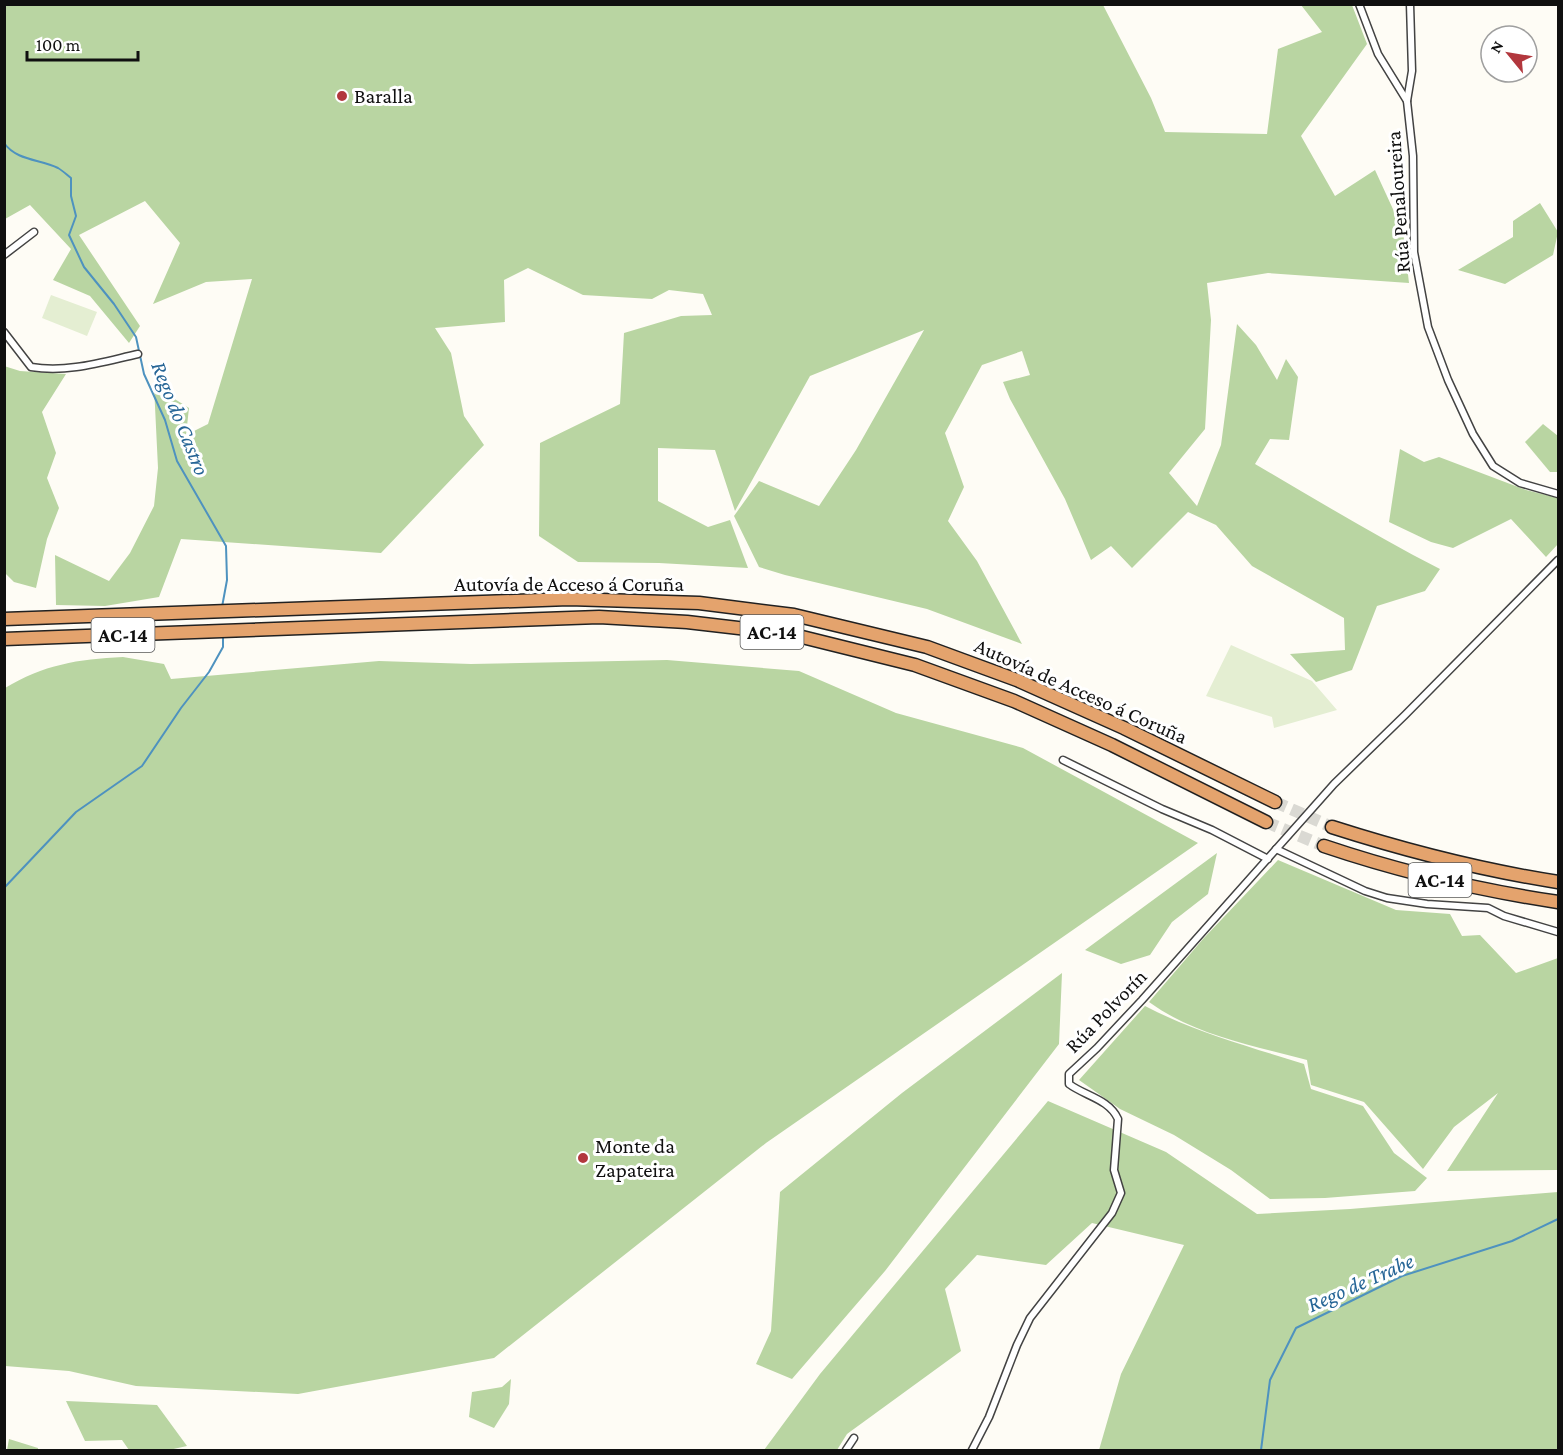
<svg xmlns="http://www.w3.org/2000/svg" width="1563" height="1455" viewBox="0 0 1563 1455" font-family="'Crimson Pro',serif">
<rect width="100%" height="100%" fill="#fefcf5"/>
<g fill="#b9d5a2">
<path d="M5 4 1103 5 1151 98 1165 132 1267 134 1278 49 1322 32 1301 5H1352L1367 44 1301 136 1335 196 1375 170 1403 231 1409 283 1268 273 1207 283 1211 320 1205 429 1169 473 1197 506 1221 445 1237 324 1256 345 1277 380 1286 359 1298 377 1289 440 1270 439 1255 464C1317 500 1377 537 1440 569L1425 591 1377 606 1352 670 1316 682 1290 654 1345 650 1344 618 1252 566 1216 525 1188 512 1132 568 1111 546 1091 560 1065 499 1010 399 1003 382 1030 375 1022 351 982 365 945 433 964 487 948 521 977 561 1022 644 927 609 785 575 759 567 734 516 759 481 819 506 856 450 924 330 810 376 735 511 715 450 658 448V501L708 527 730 520 748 568 659 563 578 562 539 536 540 443 620 404 624 333 681 316 712 315 703 294 669 290 652 299 583 295 528 268 504 280 505 322 435 328 451 353 464 416 484 445 381 553 181 539 159 597 105 606 56 605 55 555 109 581 130 553 154 506 158 468 154 386 189 408 186 435 208 424 252 279 206 282 153 304 180 243 145 201 79 235 140 326 129 343 90 296 53 280 71 249 30 205 5 219Z"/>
<path d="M1540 203 1558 232 1553 255 1505 284 1458 270 1513 237V221Z"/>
<path d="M4 366 20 371 66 374 42 412 56 453 47 478 59 508 47 539 36 588 14 582 5 573Z"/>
<path d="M1543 424 1558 436V472H1550L1525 442Z"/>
<path d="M1400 449 1424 462 1439 457 1526 490 1558 498V544L1546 557 1511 519 1453 548 1431 542 1389 522Z"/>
<path d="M123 657 164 664 171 679 379 661 471 664 667 660 799 671 896 713 1023 748 1198 843 766 1143 494 1358 298 1394 136 1386 69 1371 5 1366V688C43 665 78 659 123 657Z"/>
<path d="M1217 853 1208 894 1172 922 1150 955 1121 964 1085 950Z"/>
<path d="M1278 860 1396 910 1450 914 1462 936 1480 935 1516 973 1558 958V1170L1447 1171 1498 1093 1454 1127 1423 1169 1364 1102 1311 1085 1307 1060C1254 1046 1194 1035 1149 1002L1203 939Z"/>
<path d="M1062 973 1059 1044 885 1271 792 1379 756 1364 771 1331 780 1192 902 1093Z"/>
<path d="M1145 1006C1195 1032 1250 1047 1304 1064L1311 1089 1363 1106 1394 1153 1427 1178 1415 1191 1325 1198 1270 1199 1231 1170 1174 1135 1120 1109 1079 1080Z"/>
<path d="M1048 1101 1166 1152 1257 1214 1350 1209 1558 1192V1450H1099L1121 1374 1184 1245 1092 1223 1046 1265 977 1255 945 1289 961 1351 847 1434 837 1450H764L820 1374Z"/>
<path d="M511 1379 509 1404 494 1428 469 1417 472 1392 502 1387Z"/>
<path d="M66 1401 157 1405 187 1446 169 1450H129L122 1440 85 1441Z"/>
<path d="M9 1439 38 1448V1450H7Z"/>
</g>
<g fill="#e4eed2">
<path d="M51 295 97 312 87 336 42 318Z"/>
<path d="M1231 645 1312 681 1337 710 1274 728 1272 717 1206 696Z"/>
</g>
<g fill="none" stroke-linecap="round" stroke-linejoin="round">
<g stroke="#4e92bf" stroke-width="2">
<path d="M4 143C17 161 40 159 58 168 63 171 67 175 71 178V196L76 216 69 235 84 267 114 304 136 337 144 374 165 420 177 461 226 546 227 580 222 607"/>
<path d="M4 888 76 812 142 766 181 708 209 672 223 647V634"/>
<path d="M1261 1450 1270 1380 1296 1328 1402 1276 1512 1241 1558 1219"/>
</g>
<g stroke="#dad9d3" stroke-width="12" stroke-dasharray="12 6" stroke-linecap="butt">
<path d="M1275 802 1332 827"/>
<path d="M1266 822 1324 846"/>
</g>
<defs>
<g id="street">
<path d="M1359 4 1378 54 1407 101 1413 156 1414 252 1428 327 1448 380 1473 434 1493 466 1520 483 1558 494"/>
<path d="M1407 101 1412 71 1410 4"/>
<path d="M4 255 34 232"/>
<path d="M4 332 31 367C68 373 102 362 138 354"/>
<path d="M1063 760 1162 809 1212 830 1268 859"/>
<path d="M1276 849 1365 891 1387 898 1427 904 1488 908 1504 916 1558 932"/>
<path d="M846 1450 854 1438"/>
<path d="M972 1450 989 1417 1017 1345 1030 1318 1112 1213 1121 1193 1114 1170 1118 1119C1109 1099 1085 1096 1069 1084V1074L1097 1048 1142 1000 1334 784 1405 715 1558 560"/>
</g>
<g id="highway">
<path d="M4 619 569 599 699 603 794 615 927 647 1017 680 1124 728 1275 802"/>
<path d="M4 639 599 617 687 622 790 634 915 665 1014 701 1112 745 1266 822"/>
<path d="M1332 827C1407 851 1481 870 1558 882"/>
<path d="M1324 846C1401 872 1478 890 1558 902"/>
</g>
</defs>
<use href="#street" stroke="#434343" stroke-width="9"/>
<use href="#highway" stroke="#212121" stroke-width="15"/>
<use href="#street" stroke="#fff" stroke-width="6"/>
<use href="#highway" stroke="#e4a36d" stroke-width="12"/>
</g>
<g fill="#b2373d" stroke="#fff" stroke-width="2">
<circle cx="342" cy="96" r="6"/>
<circle cx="583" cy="1158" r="6"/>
</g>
<g text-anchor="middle" stroke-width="6" stroke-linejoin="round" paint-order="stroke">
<g fill="#fff" stroke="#585858" stroke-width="1.5">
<rect x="740.5" y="615" width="63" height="34" rx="4.5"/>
<rect x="91.5" y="618" width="63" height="34" rx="4.5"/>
<rect x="1408.5" y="863" width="63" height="34" rx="4.5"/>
</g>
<g font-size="20" font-weight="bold" fill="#101010">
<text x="772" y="639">AC-14</text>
<text x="123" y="642">AC-14</text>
<text x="1440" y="887">AC-14</text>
</g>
<g font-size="21" fill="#101010" stroke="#fff" text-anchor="start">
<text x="354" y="103">Baralla</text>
<text x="595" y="1153">Monte da<tspan x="595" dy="24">Zapateira</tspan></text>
</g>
<g font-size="21" fill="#101010" stroke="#fff">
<text transform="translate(1398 202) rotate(-94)" y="7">Rúa Penaloureira</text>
<text x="569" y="591">Autovía de Acceso á Coruña</text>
<text transform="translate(1081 691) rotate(24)" y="7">Autovía de Acceso á Coruña</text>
<text transform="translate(1106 1011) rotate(-46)" y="7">Rúa Polvorín</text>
</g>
<g font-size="22" font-style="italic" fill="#266596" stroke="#fff">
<text transform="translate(181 418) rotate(68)" y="8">Rego do Castro</text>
<text transform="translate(1360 1282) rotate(-24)" y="8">Rego de Trabe</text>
</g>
</g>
<rect width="1563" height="1455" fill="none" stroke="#101010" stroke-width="12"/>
<g transform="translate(1509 54) rotate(300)"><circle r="28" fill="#ffffff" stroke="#9f9f9f" stroke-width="1.5"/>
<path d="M0-4.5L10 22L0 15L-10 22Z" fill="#b2373d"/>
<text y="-9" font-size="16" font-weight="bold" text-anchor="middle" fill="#101010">N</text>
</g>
<path d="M27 51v9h111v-9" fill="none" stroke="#101010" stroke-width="3"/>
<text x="36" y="51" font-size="18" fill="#101010" stroke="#ffffff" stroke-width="4.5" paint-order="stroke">100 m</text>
</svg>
